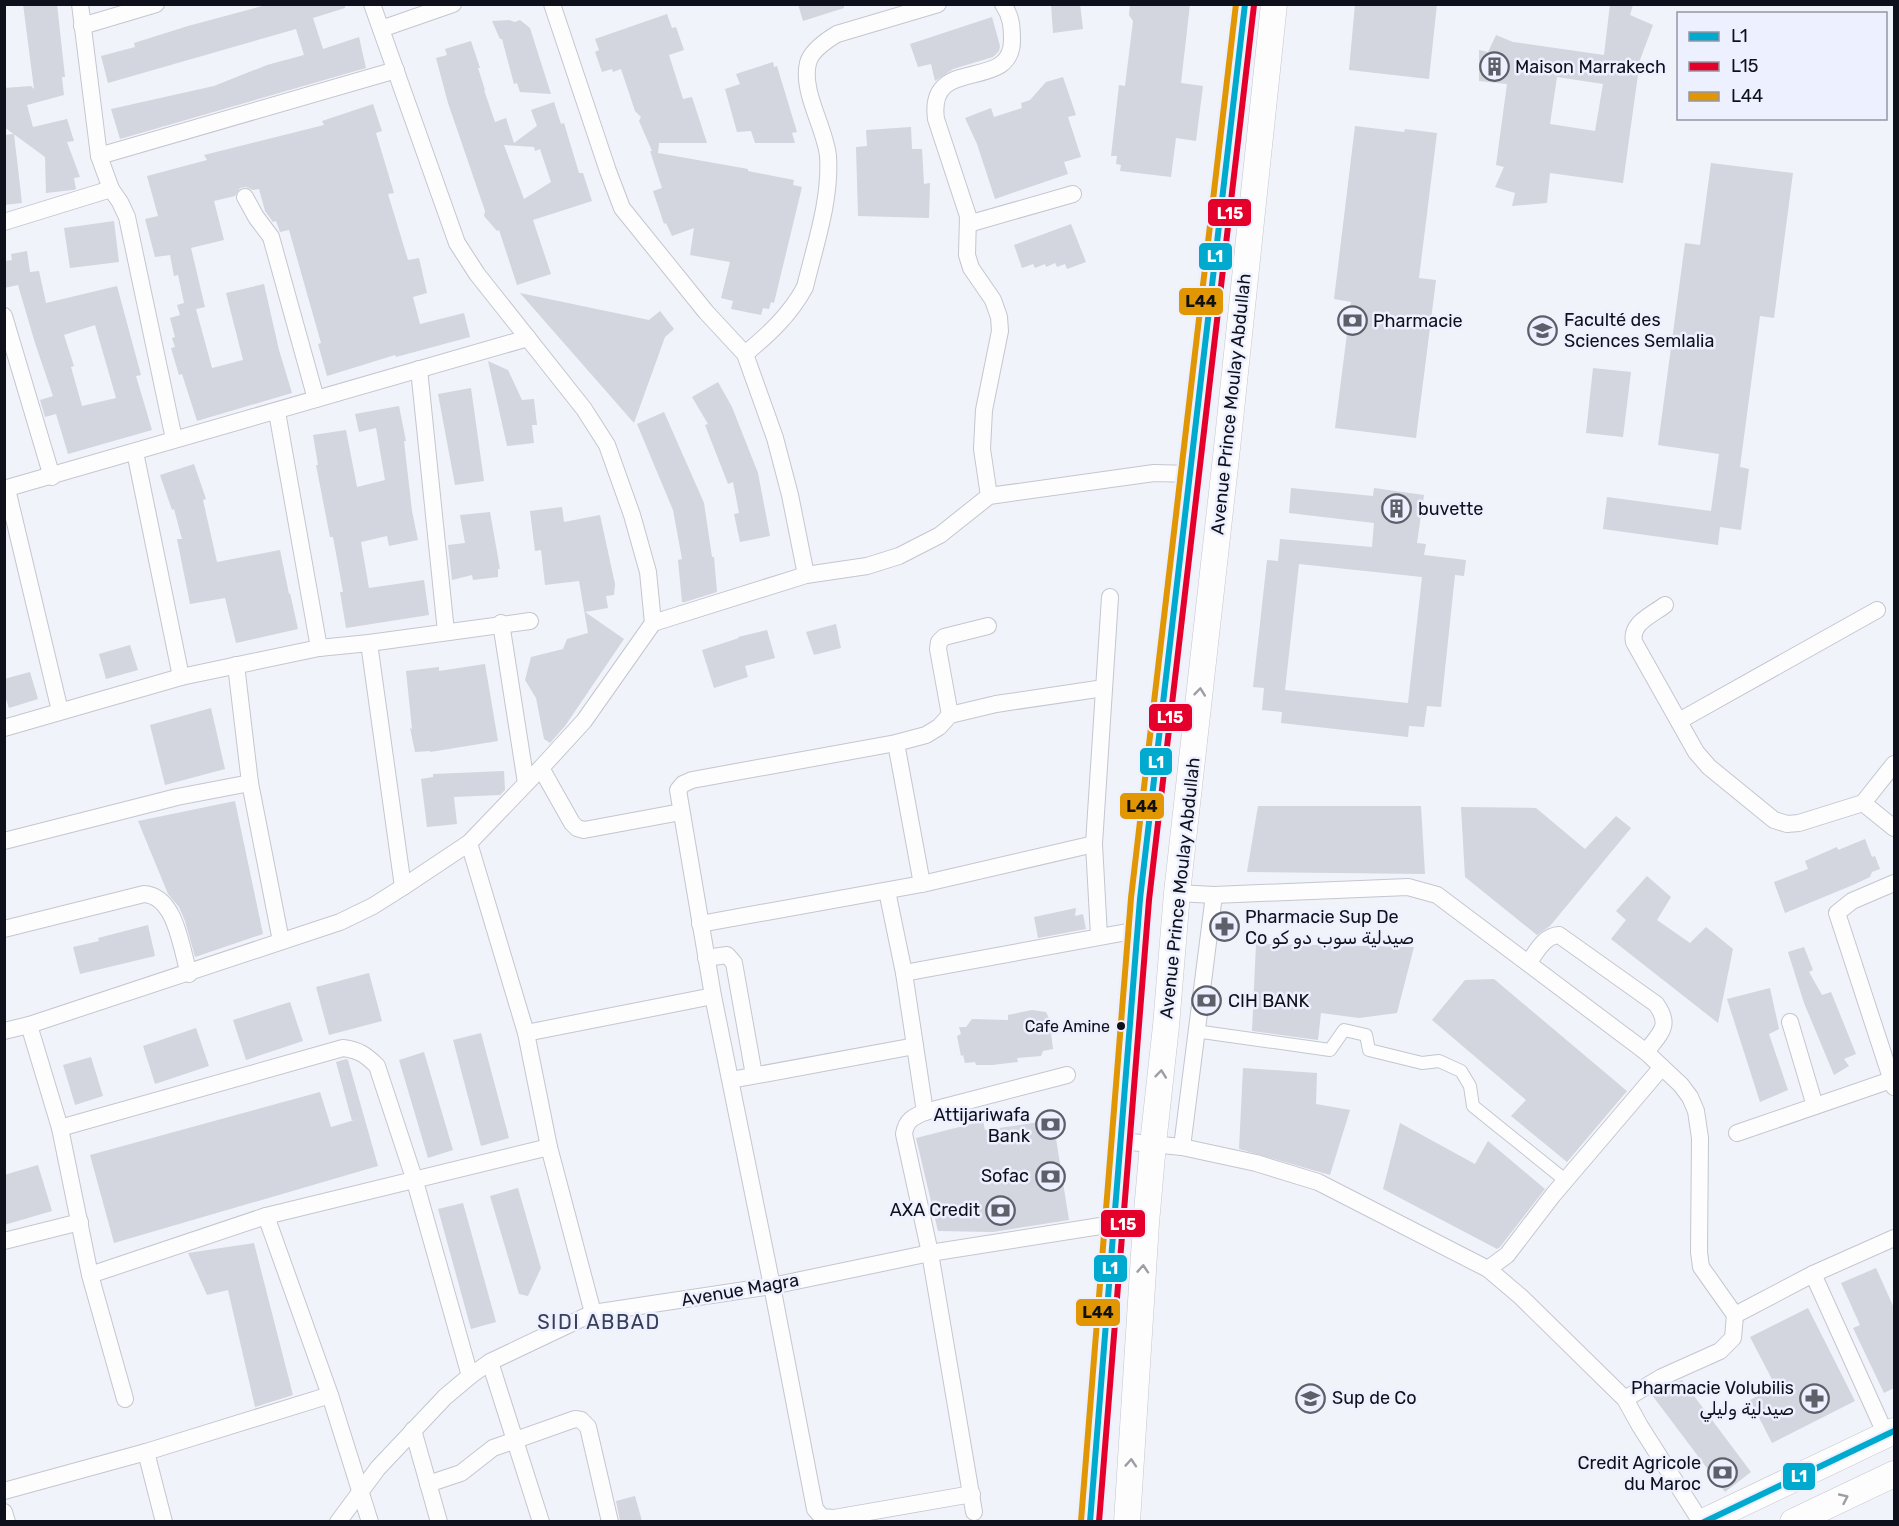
<svg xmlns="http://www.w3.org/2000/svg" width="1899" height="1526" viewBox="0 0 1899 1526" font-family="Rubik,Cairo,sans-serif">
<rect width="100%" height="100%" fill="#f1f3fa"/>
<g fill="#d3d5df" fill-rule="evenodd">
<path d="M23 4H57L65 77H62L64 95 27 105 33 127 67 119 74 141 67 142 80 177 74 178 76 189 73 190 46 193 45 157 4 127V88L31 86 34 89Z"/>
<path d="M270 4H345V8L313 18 323 49 359 37 366 68 120 139 111 109 214 86 267 65 304 55 296 29 108 83 101 56 135 47 134 43 188 26Z"/>
<path d="M798 4H844V8L803 21Z"/>
<path d="M1051 4H1080L1083 29 1053 33Z"/>
<path d="M1130 4H1190L1181 83 1203 86 1196 141 1176 138 1171 177 1120 171 1121 165 1116 164 1117 156H1111L1119 85 1125 86 1133 21 1129 15Z"/>
<path d="M1355 4H1437L1429 79 1349 70Z"/>
<path d="M1610 4 1633 5 1630 15 1653 25 1640 60 1623 183 1550 173 1547 203 1512 206 1515 193 1495 187 1504 167 1496 165 1507 84 1479 81V50L1488 52 1496 35 1513 42 1604 55ZM1557 77 1603 84 1595 131 1550 124Z"/>
<path d="M667 14 672 28 676 27 684 50 669 55 683 99 692 97 707 143H659L658 153 748 169V171L794 180 793 185 802 187 774 303 771 302 769 309 763 308 761 315 731 309 733 301 721 298 730 262 690 255 694 228 672 236 666 223 664 224 653 191 662 188 650 151H652L639 121 641 117 635 111 621 69 613 72 612 69 602 72 595 52 599 50 595 39Z"/>
<path d="M992 17 1000 46 999 51 993 57 953 69 935 81 931 64 918 67 910 44Z"/>
<path d="M509 20 515 22 520 20 530 28 551 94 520 92 517 83 514 84 502 39H500L492 21Z"/>
<path d="M471 41 480 68H478L485 90H484L495 122 506 118 514 143 537 126 531 110 554 102 561 124 564 123 579 173H583L592 201 533 220 551 274 517 285 499 230 497 231 484 216 485 211 448 103 436 58 447 55 445 49ZM504 145 534 147 535 151 540 149 551 182 524 199Z"/>
<path d="M773 62 774 67 777 66 797 132 792 133 795 143H755L751 131 737 132 725 89 740 84 736 74Z"/>
<path d="M1063 77 1076 115 1068 117 1081 157 1064 162 1068 174 995 199 977 144 965 118 991 108 994 117 1022 108 1021 103 1030 100 1046 82Z"/>
<path d="M373 104 382 131 376 133 394 193 388 194 408 260 419 258 427 293 413 297 420 324 464 313 470 337 396 357 395 355 327 376 318 344 321 343 289 230 280 232 276 221 273 222 265 211 259 189 253 190 246 187 240 188 235 196 214 201 224 240 191 248 205 307 196 309 212 368 243 360 226 293 264 284 279 350 292 393 197 421 182 374 179 375 171 348 175 347 172 338 175 337 170 318 180 315 177 305 184 303 178 275 174 276 170 255 155 257 145 219 158 216 147 176 207 160 204 155 324 125 322 121Z"/>
<path d="M1355 126 1404 132 1405 129 1437 133 1419 278 1436 280 1416 438 1335 428 1351 302 1334 299Z"/>
<path d="M911 127 912 149H922L924 184 930 183 929 218 858 216 856 147 867 146 866 130Z"/>
<path d="M14 134 22 203 4 205V135Z"/>
<path d="M1711 163 1793 173 1774 318 1760 316 1740 467 1749 469 1741 530 1720 527 1718 545 1603 529 1607 497 1711 511 1719 454 1658 445 1685 243 1700 245Z"/>
<path d="M114 221 119 262 70 268 64 228Z"/>
<path d="M1071 224 1086 262 1067 269 1065 264 1057 267 1055 263 1046 267 1045 264 1035 268 1033 264 1022 268 1014 245Z"/>
<path d="M27 251 30 272 39 271 46 303 117 286 141 375 136 376 152 430 68 454 56 414 45 417 40 400 53 396 35 343 18 285 4 288V261L12 260 11 254ZM95 325 116 398 82 406 71 367 74 366 64 335Z"/>
<path d="M520 293 649 320 660 311 674 329 665 337 634 423Z"/>
<path d="M488 361 508 370 522 400 534 399 537 425H532L534 443 507 446Z"/>
<path d="M1593 368 1631 372 1623 437 1586 433Z"/>
<path d="M718 382 732 407 758 473 770 536 740 542 734 514 739 513 733 482 728 484 705 425 708 424 692 397Z"/>
<path d="M471 388 484 481 455 485 438 394Z"/>
<path d="M399 406 406 441H404L412 511 418 540 389 546 387 536 361 542 369 588 424 580 429 615 346 628 340 592H343L333 537H330L316 465H318L313 435 346 430 357 487 385 480 376 428 359 432 355 414Z"/>
<path d="M664 412 704 503 712 557H714L717 592 685 602H682L678 560 682 559 673 510 637 424Z"/>
<path d="M194 464 206 499 203 500 217 562 280 550 289 594 290 593 298 629 236 643 225 598 190 604 177 539H182L174 509 172 510 160 475Z"/>
<path d="M1291 488 1373 496 1374 488 1424 495 1417 543 1426 544 1424 555 1466 560 1464 576 1455 575 1441 707 1427 706 1424 727 1409 726 1408 737 1281 723 1282 712 1262 710 1264 688 1253 687 1267 560 1278 561 1280 539 1372 547 1374 523 1289 513ZM1299 564 1422 577 1408 703 1285 690Z"/>
<path d="M562 507 564 522 600 515 615 584 614 595 606 596 608 608 585 612 624 639 565 726 550 743 544 739 536 698 525 680 531 657 563 649 567 639 588 633 579 581 545 585 541 550 535 551 530 511Z"/>
<path d="M490 512 500 569H498V577L473 580 472 575 452 580 448 545 465 543 460 515Z"/>
<path d="M836 624 841 648 814 655 806 632Z"/>
<path d="M767 630 775 658 745 666 748 677 714 688 702 650 739 638 738 637Z"/>
<path d="M130 645 138 670 106 679 99 654Z"/>
<path d="M485 664 498 741 430 752V751L415 752 410 728 412 729 406 671 439 667V671Z"/>
<path d="M30 672 38 699 9 708 4 693V679Z"/>
<path d="M211 708 225 769 165 785 150 725Z"/>
<path d="M504 771 505 790 500 795 454 797 457 824 427 827 421 779 433 777V774Z"/>
<path d="M235 801 263 934 195 957 185 921 179 907 168 894 138 821Z"/>
<path d="M1258 806H1421L1425 874 1247 872Z"/>
<path d="M1461 807 1536 808 1585 849 1616 816 1631 828 1550 926 1537 935 1465 877Z"/>
<path d="M1865 839 1872 857 1875 856 1880 869 1872 872 1870 877 1853 885 1785 913 1774 882 1808 869 1805 861 1837 847 1838 850Z"/>
<path d="M1647 876 1671 897 1657 920 1690 943 1706 927 1733 949 1718 1023 1611 939 1626 920 1616 911Z"/>
<path d="M1076 908 1075 916 1083 914 1086 929 1038 938 1034 917Z"/>
<path d="M148 925 155 956 80 974 73 947 99 941 98 938Z"/>
<path d="M1256 944 1326 945 1414 947 1397 1013 1359 1018 1321 1013 1318 1040 1252 1031Z"/>
<path d="M1804 947 1813 970 1809 972 1822 995 1831 992 1856 1054 1844 1059 1849 1066 1834 1075 1804 1003 1788 952Z"/>
<path d="M369 973 382 1021 329 1035 316 987Z"/>
<path d="M1494 979 1627 1091 1567 1162 1511 1116 1526 1100 1432 1020 1465 980Z"/>
<path d="M1770 988 1779 1029 1769 1034 1788 1090 1760 1102 1727 999Z"/>
<path d="M290 1002 303 1041 246 1060 233 1020Z"/>
<path d="M1032 1010 1046 1012 1050 1020 1054 1031 1051 1033 1053 1049 1043 1051 1041 1056 1017 1058 1018 1062 992 1065H976L975 1062 965 1063 963 1055 961 1056 957 1036 961 1034 959 1027H966L972 1019 1008 1020V1015Z"/>
<path d="M196 1028 209 1066 155 1084 143 1046Z"/>
<path d="M481 1033 509 1138 481 1146 453 1040Z"/>
<path d="M424 1052 453 1150 428 1158 399 1060Z"/>
<path d="M91 1057 103 1096 75 1105 63 1065Z"/>
<path d="M346 1059 348 1060 378 1166 114 1243 90 1155 320 1092 331 1127 361 1118 352 1121 336 1062Z"/>
<path d="M1243 1068 1317 1073 1316 1104 1350 1110 1330 1175 1239 1149Z"/>
<path d="M1053 1120 1069 1220 993 1232 938 1231 916 1138 983 1121 985 1130Z"/>
<path d="M1400 1123 1475 1164 1488 1141 1545 1189 1500 1247 1497 1249 1383 1189Z"/>
<path d="M38 1165 52 1211 4 1225V1175Z"/>
<path d="M518 1188 541 1268 528 1296 519 1294 490 1196Z"/>
<path d="M463 1203 496 1322 471 1329 438 1209Z"/>
<path d="M254 1243 293 1395 255 1407 228 1290 207 1295 188 1253Z"/>
<path d="M1876 1268 1894 1308V1388L1884 1393 1853 1328 1860 1325 1841 1283Z"/>
<path d="M1808 1308 1855 1401 1772 1443 1750 1400 1776 1387 1750 1337Z"/>
<path d="M1682 1380 1751 1472 1725 1492 1652 1395Z"/>
<path d="M635 1496 642 1521H620L616 1501Z"/>
</g>
<g fill="none" stroke-linecap="round" stroke-linejoin="round">
<defs>
<path id="pedestrian" d="M1195 1031 1330 1050 1344 1030 1366 1035 1369 1050 1422 1063 1439 1061 1461 1071 1470 1086 1473 1106 1565 1180"/>
<g id="minor">
<path d="M80 4 99 156 111 189 120 202 127 217 174 439"/>
<path d="M552 4 608 171 622 208 706 312 745 354 775 438 790 495 806 575"/>
<path d="M82 26 156 4"/>
<path d="M381 29 453 4"/>
<path d="M99 156 396 70"/>
<path d="M245 197 256 217 271 237 316 399"/>
<path d="M4 222 111 189"/>
<path d="M968 224 1073 194"/>
<path d="M4 316 52 477"/>
<path d="M745 354C769 334 790 315 805 287 815 245 831 200 828 156 825 127 801 92 808 63 811 51 827 40 837 34L938 4"/>
<path d="M419 369 446 632"/>
<path d="M277 412 319 648"/>
<path d="M135 452 181 677"/>
<path d="M4 489 528 338"/>
<path d="M7 489 60 711"/>
<path d="M989 496 982 449 984 410 1000 331 999 317 993 300 971 268 967 255 968 216 936 119C927 53 1012 94 1012 40 1012 26 1011 16 1003 4"/>
<path d="M1665 605C1652 615 1630 623 1634 642L1696 752 1709 767 1774 820 1787 824 1799 823 1863 803 1894 764"/>
<path d="M501 623 526 783"/>
<path d="M653 623 806 575 867 566 899 556 940 535 989 496 1154 473 1192 474"/>
<path d="M369 643 403 887"/>
<path d="M236 665 250 783 281 941"/>
<path d="M950 715 938 649 939 642 944 637 988 626"/>
<path d="M1679 721 1877 610"/>
<path d="M4 728 181 677 319 648 369 643 530 621"/>
<path d="M896 743 922 884"/>
<path d="M541 768 572 823 577 828 584 830 681 812"/>
<path d="M1863 803 1894 828"/>
<path d="M4 841 177 797 250 783"/>
<path d="M469 843 526 1033 549 1147 593 1313"/>
<path d="M1894 883 1852 901 1837 913 1894 1087"/>
<path d="M887 891 904 973 925 1112"/>
<path d="M1177 893 1214 895 1408 887 1437 895 1646 1052 1681 1085 1690 1097 1696 1111 1700 1138 1699 1252 1701 1267 1735 1315 1733 1338 1720 1351 1662 1377 1625 1399"/>
<path d="M700 924 922 884 1094 844"/>
<path d="M4 929 144 894C176 896 181 948 189 974"/>
<path d="M1099 936 1094 844 1110 597"/>
<path d="M706 958 727 955 734 963 754 1075"/>
<path d="M1529 962C1537 951 1544 936 1559 935L1656 1004C1672 1026 1660 1033 1646 1052"/>
<path d="M904 973 1138 930"/>
<path d="M1790 1022 1815 1106"/>
<path d="M29 1025 60 1128 90 1275 266 1216 549 1147"/>
<path d="M4 1031 29 1025 340 922 373 906 403 887 469 843 541 768 584 721 653 623 648 572 632 515 607 445 584 409 477 274 457 243 372 4"/>
<path d="M526 1033 713 996"/>
<path d="M731 1080 915 1046"/>
<path d="M60 1128 343 1048C359 1050 366 1055 377 1066L414 1178 470 1376"/>
<path d="M1737 1133 1894 1079"/>
<path d="M1120 1141 1182 1147 1256 1163 1318 1182 1488 1269 1521 1297 1625 1399 1640 1426 1701 1522"/>
<path d="M1182 1147 1214 895"/>
<path d="M266 1216 330 1395 370 1522"/>
<path d="M4 1241 80 1222"/>
<path d="M1488 1269 1507 1255 1553 1195 1662 1067"/>
<path d="M1813 1274 1886 1435"/>
<path d="M90 1275 125 1399"/>
<path d="M1735 1315 1813 1274 1894 1238"/>
<path d="M490 1362 541 1522"/>
<path d="M413 1430 439 1522"/>
<path d="M146 1452 164 1522"/>
<path d="M428 1484 461 1473 493 1448 575 1419 581 1420 588 1427 610 1522"/>
<path d="M4 1491 146 1452 330 1395"/>
<path d="M972 1494 834 1518 822 1517 815 1509 772 1286 713 996 678 790 683 784 692 780 896 743 926 735 939 727 950 715 996 704 1104 688"/>
<path d="M4 1512 7 1522"/>
<path d="M974 1512 930 1253 904 1134C906 1120 913 1117 925 1112L1067 1075"/>
<path d="M338 1522 378 1468 445 1397 470 1376 490 1362 593 1313 772 1286 930 1253 1113 1224 1146 1223"/>
</g>
<g id="primary">
<path d="M1090 1522 1140 899 1245 4"/>
<path d="M1127 1522 1146 1223 1153 1144 1166 1026 1177 893 1227 448 1274 4"/>
<path d="M1703 1522 1894 1431"/>
<path d="M1793 1522 1894 1474"/>
</g>
</defs>
<use href="#pedestrian" stroke="#c4c6d0" stroke-width="14"/>
<use href="#minor" stroke="#c4c6d0" stroke-width="18"/>
<use href="#primary" stroke="#c4c6d0" stroke-width="27"/>
<use href="#pedestrian" stroke="#fdfdfe" stroke-width="12"/>
<use href="#minor" stroke="#fdfdfe" stroke-width="16"/>
<use href="#primary" stroke="#fdfdfe" stroke-width="26"/>
<defs>
<g id="bus-1">
<path d="M1090 1522 1140 899 1245 4"/>
<path d="M1704 1522 1894 1431"/>
</g>
<path id="bus-2" d="M1099 1522 1149 900 1254 5"/>
<path id="bus-3" d="M1081 1521 1131 898 1236 4"/>
</defs>
<use href="#bus-1" stroke="#edf0fe" stroke-width="10"/>
<use href="#bus-2" stroke="#edf0fe" stroke-width="10"/>
<use href="#bus-3" stroke="#edf0fe" stroke-width="10"/>
<use href="#bus-1" stroke="#00a9ce" stroke-width="6"/>
<use href="#bus-2" stroke="#e4002b" stroke-width="6"/>
<use href="#bus-3" stroke="#e09703" stroke-width="6"/>
</g>
<defs><path id="oneway-chevron" d="M-2-3.5L2.5 0L-2 3.5" fill="none" stroke-width="1.6" stroke-linecap="round" stroke-linejoin="round" transform="scale(1.5)"/></defs>
<g stroke="#9d9ea3">
<use href="#oneway-chevron" transform="translate(1200 692) rotate(-84)"/>
<use href="#oneway-chevron" transform="translate(1161 1074) rotate(-84)"/>
<use href="#oneway-chevron" transform="translate(1143 1269) rotate(-86)"/>
<use href="#oneway-chevron" transform="translate(1131 1463) rotate(-86)"/>
<use href="#oneway-chevron" transform="translate(1844 1498) rotate(-25)"/>
</g>
<defs>
<symbol id="building-ring" viewBox="-11 -11 22 22"><circle r="9.5" fill="#edf0fe" stroke="#5d5f69" stroke-width="1.5"/><path d="M-4-6H4V6H1V3H-1V6H-4ZM-2.5-4.3h1.7v1.8h-1.7ZM.8-4.3h1.7v1.8H.8ZM-2.5-1h1.7V.8h-1.7ZM.8-1h1.7V.8H.8Z" fill="#5d5f69"/></symbol>
<symbol id="bank-ring" viewBox="-11 -11 22 22"><circle r="9.5" fill="#edf0fe" stroke="#5d5f69" stroke-width="1.5"/><path d="M-6-4H6V4H-6ZM0-2.3a2.3 2.3 0 1 0 0 4.6a2.3 2.3 0 1 0 0-4.6Z" fill="#5d5f69"/></symbol>
<symbol id="university-ring" viewBox="-11 -11 22 22"><circle r="9.5" fill="#edf0fe" stroke="#5d5f69" stroke-width="1.5"/><path d="M0-5L7-2L0 1L-7-2ZM-4 1L0 2.5L4 1V4Q0 6-4 4Z" fill="#5d5f69"/></symbol>
<symbol id="pharmacy-ring" viewBox="-11 -11 22 22"><circle r="9.5" fill="#edf0fe" stroke="#5d5f69" stroke-width="1.5"/><path d="M-2-6h4v4h4v4h-4v4h-4v-4h-4v-4h4Z" fill="#5d5f69"/></symbol>
</defs>
<g fill-rule="evenodd">
<use href="#building-ring" x="1478" y="50" width="33" height="33"/>
<use href="#bank-ring" x="1336" y="304" width="33" height="33"/>
<use href="#university-ring" x="1526" y="314" width="33" height="33"/>
<use href="#building-ring" x="1380" y="492" width="33" height="33"/>
<use href="#pharmacy-ring" x="1208" y="910" width="33" height="33"/>
<use href="#bank-ring" x="1190" y="984" width="33" height="33"/>
<use href="#bank-ring" x="1034" y="1108" width="33" height="33"/>
<use href="#bank-ring" x="1034" y="1160" width="33" height="33"/>
<use href="#bank-ring" x="984" y="1194" width="33" height="33"/>
<use href="#university-ring" x="1294" y="1382" width="33" height="33"/>
<use href="#pharmacy-ring" x="1798" y="1382" width="33" height="33"/>
<use href="#bank-ring" x="1706" y="1456" width="33" height="33"/>
</g>
<circle fill="#0e101b" stroke="#edf0fe" stroke-width="2" cx="1121" cy="1026" r="5"/>
<g text-anchor="middle" stroke-width="5" stroke-linejoin="round" paint-order="stroke">
<g font-size="16" fill="#0e101b" stroke="#edf0fe" text-anchor="end">
<text x="1110" y="1032">Cafe Amine</text>
</g>
<g font-size="18" fill="#0e101b" stroke="#edf0fe" text-anchor="start">
<text x="1515" y="73">Maison Marrakech</text>
<text x="1564" y="326">Faculté des<tspan x="1564" dy="21">Sciences Semlalia</tspan></text>
<text x="1373" y="327">Pharmacie</text>
<text x="1418" y="515">buvette</text>
<text x="1245" y="923">Pharmacie Sup De<tspan x="1245" dy="21">Co صيدلية سوب دو كو</tspan></text>
<text x="1228" y="1007">CIH BANK</text>
<text x="1030" y="1121" text-anchor="end">Attijariwafa<tspan x="1030" dy="21">Bank</tspan></text>
<text x="1029" y="1182" text-anchor="end">Sofac</text>
<text x="980" y="1216" text-anchor="end">AXA Credit</text>
<text x="1794" y="1394" text-anchor="end">Pharmacie Volubilis<tspan x="1794" dy="21">صيدلية وليلي</tspan></text>
<text x="1332" y="1404">Sup de Co</text>
<text x="1701" y="1469" text-anchor="end">Credit Agricole<tspan x="1701" dy="21">du Maroc</tspan></text>
</g>
<g font-size="18" fill="#0e101b" stroke="#edf0fe">
<text transform="translate(1231 404) rotate(-84)" y="6">Avenue Prince Moulay Abdullah</text>
<text transform="translate(1180 888) rotate(-84)" y="6">Avenue Prince Moulay Abdullah</text>
<text transform="translate(740 1290) rotate(-10)" y="6">Avenue Magra</text>
</g>
<g font-size="20" letter-spacing="1.5" fill="#393e59" stroke="#edf0fe">
<text x="599" y="1329">SIDI ABBAD</text>
</g>
</g>
<g stroke="#edf0fe" stroke-width="2">
<rect x="1207" y="198" width="45" height="29" rx="6" fill="#e4002b"/>
<rect x="1198" y="242" width="35" height="29" rx="6" fill="#00a9ce"/>
<rect x="1178" y="287" width="46" height="29" rx="6" fill="#e09703"/>
<rect x="1148" y="703" width="45" height="29" rx="6" fill="#e4002b"/>
<rect x="1139" y="747" width="34" height="29" rx="6" fill="#00a9ce"/>
<rect x="1119" y="792" width="46" height="28" rx="6" fill="#e09703"/>
<rect x="1100" y="1209" width="46" height="29" rx="6" fill="#e4002b"/>
<rect x="1093" y="1254" width="35" height="29" rx="6" fill="#00a9ce"/>
<rect x="1075" y="1298" width="46" height="29" rx="6" fill="#e09703"/>
<rect x="1782" y="1462" width="34" height="29" rx="6" fill="#00a9ce"/>
</g>
<g font-size="16" text-anchor="middle" font-weight="bold" fill="#fff">
<text x="1230" y="219">L15</text>
<text x="1215" y="262">L1</text>
<text x="1170" y="723">L15</text>
<text x="1156" y="768">L1</text>
<text x="1123" y="1230">L15</text>
<text x="1110" y="1274">L1</text>
<text x="1799" y="1482">L1</text>
</g>
<g font-size="16" text-anchor="middle" font-weight="bold" fill="#111">
<text x="1201" y="307">L44</text>
<text x="1142" y="812">L44</text>
<text x="1098" y="1318">L44</text>
</g>
<rect width="1899" height="1526" fill="none" stroke="#0e101b" stroke-width="12"/>
<rect x="1677" y="12" width="210" height="108" fill="#edf0fe" stroke="#9496a3" stroke-width="1.5"/>
<rect x="1689" y="32" width="30" height="9" fill="#00a9ce" stroke="#9496a3" stroke-width="1.5"/>
<text x="1731" y="42" font-size="18" fill="#0e101b">L1</text>
<rect x="1689" y="62" width="30" height="9" fill="#e4002b" stroke="#9496a3" stroke-width="1.5"/>
<text x="1731" y="72" font-size="18" fill="#0e101b">L15</text>
<rect x="1689" y="92" width="30" height="9" fill="#e09703" stroke="#9496a3" stroke-width="1.5"/>
<text x="1731" y="102" font-size="18" fill="#0e101b">L44</text>
</svg>
